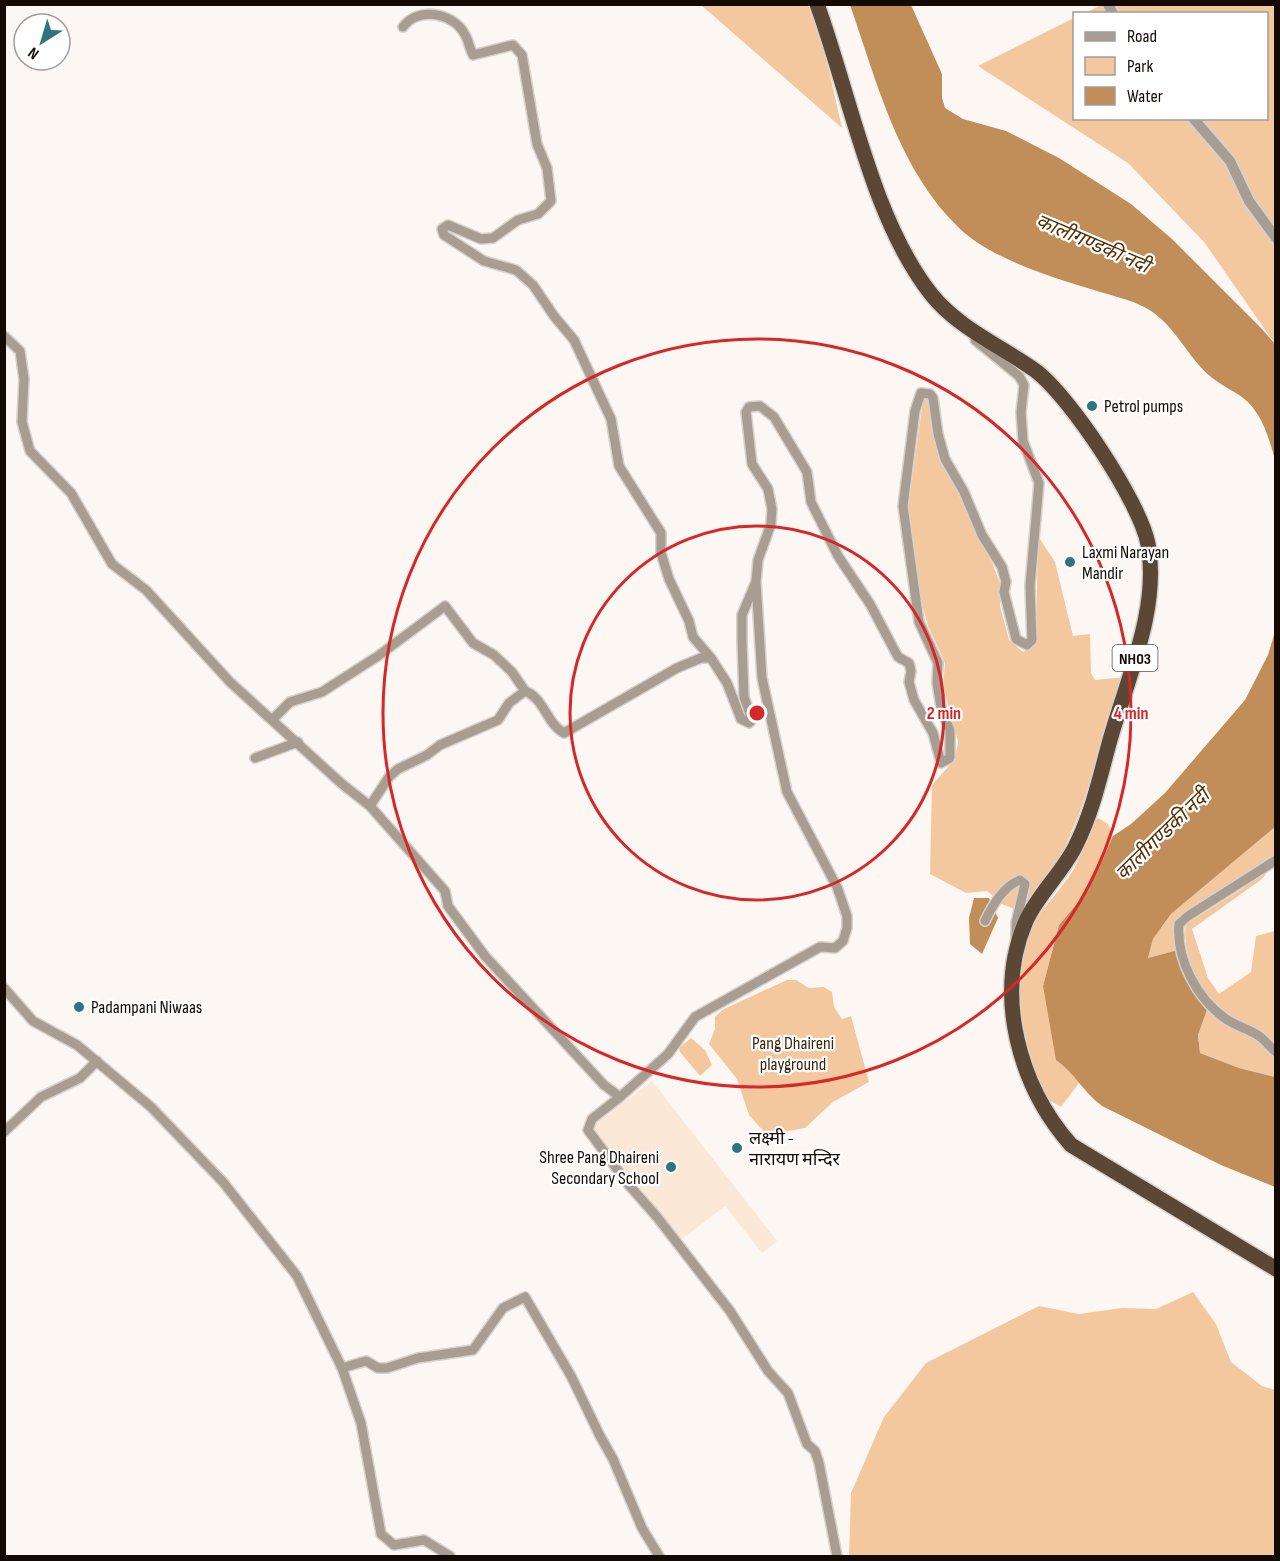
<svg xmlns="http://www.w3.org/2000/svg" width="1280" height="1561" viewBox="0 0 1280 1561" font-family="'Sofia Sans Condensed','Noto Sans Devanagari',sans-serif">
<rect width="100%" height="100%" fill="#fcf7f2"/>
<path fill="#fce8d7" d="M652 1081 777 1241 762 1253 725 1206 681 1240 592 1127Z"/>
<g fill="#f4c89f">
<path d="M1103 4H1272L1275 8V344L1204 242 1128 163 978 66 1074 18V118H1266V14L1085 13Z"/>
<path d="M701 5H810L822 40 842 128Z"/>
<path d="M923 400H928L943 463 991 560 1000 583V606L1009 640 1023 652 1036 645 1038 536 1055 562 1073 636 1090 634 1091 673 1095 680 1126 677 1079 814 1062 854 1022 912 1002 904 987 891 966 893 930 874 932 785 955 759 958 742 943 686 945 663 928 626 922 604 908 510Z"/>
<path d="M1098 818 1108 824 1113 836 1098 870 1081 899 1059 925 1043 986 1072 1070 1079 1083 1061 1107 1042 1096C1028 1049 1001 972 1031 926 1044 906 1063 888 1075 867 1084 851 1084 831 1098 818Z"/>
<path d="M1275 827V854L1178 921V950L1148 958 1153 939 1171 914Z"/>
<path d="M1275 862 1262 879 1192 929 1208 978 1219 994 1251 972 1256 936 1275 931V1044C1259 1027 1237 1021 1218 1007 1198 992 1181 948 1186 924L1242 889Z"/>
<path d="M787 980H796L809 988 824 987 832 992 834 1007 842 1019 851 1016 869 1082 833 1102 805 1128 767 1135 749 1115 737 1079 709 1044 715 1029V1017L722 1010Z"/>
<path d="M1207 1010 1260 1039 1275 1055V1077L1239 1068 1200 1053 1198 1035Z"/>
<path d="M691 1038 705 1050 712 1065 700 1076 680 1052 679 1048Z"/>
<path d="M1193 1292 1216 1324 1231 1362 1262 1386 1275 1390V1556H849L851 1493 884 1417 926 1363 1039 1306 1079 1314 1122 1308 1156 1309Z"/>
</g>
<g fill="#c18d59">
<path d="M850 5H911L942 74V98L945 108 963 119 1006 131 1059 158 1131 204 1172 239 1261 328 1275 344V460C1269 438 1262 412 1242 397 1232 390 1221 385 1211 377 1187 357 1174 323 1146 308 1130 299 1112 296 1094 290 1052 277 991 259 959 228 898 169 877 82 850 5Z"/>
<path d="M1275 602V827L1171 914 1153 939 1148 958 1178 950 1184 976 1207 1010 1198 1035 1200 1053 1239 1068 1275 1077V1187L1221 1165 1102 1106C1083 1092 1075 1073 1056 1060L1043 986 1059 925 1081 899 1098 870 1113 836 1131 824 1165 793 1245 700 1268 655 1274 635Z"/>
<path d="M974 898H989L998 918 982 954 970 944 969 918Z"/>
</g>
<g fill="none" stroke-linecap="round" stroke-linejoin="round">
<defs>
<g id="minor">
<path d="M4 336 20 351 24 379 22 422 30 451 71 493 112 564 146 590 230 682 342 784 370 806 445 891 448 906 485 956 604 1085 620 1097 668 1054 695 1017 820 947 835 948 843 941 847 928V916L837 887 787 792 762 678 756 582 758 560 771 524 772 509 768 489 752 464 746 412 749 407 760 406 774 417 807 472 811 502 838 556 870 604 898 657 909 663 911 671 909 682 914 700 933 733 941 763 950 758V730L942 713 937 683 938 663 919 622 903 506 915 411 921 393 930 394 933 398 938 434 945 459 964 492 982 535 1002 567 1006 582 1004 592 1016 639 1027 645 1032 640 1030 586 1039 483 1023 441 1021 412 1024 385 1019 376 975 340"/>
<path d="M711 658 727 683 741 719 749 723 752 720 744 697 742 641V615L755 584"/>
<path d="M273 719 290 702 322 692 378 656 445 606 473 643 494 655 512 672 525 691"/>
<path d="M255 758 298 742"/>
<path d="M370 806 389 777 398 769 427 755 440 745 498 720 509 703 525 691C544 698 546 723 564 733L677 668 701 658H711L693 637 689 621 669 579 661 553V533L619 466 611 419 574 340 554 316 533 285 516 270 484 261 444 235 442 229 448 225 481 239 493 238 518 220 538 214 551 201 547 168 537 144 522 55 513 45 473 55C469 48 469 40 464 33 452 12 417 7 403 27"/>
<path d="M1276 860 1188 916 1179 924C1176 959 1197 999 1226 1019 1236 1026 1249 1029 1259 1036 1265 1040 1270 1047 1276 1052"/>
<path d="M985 921C992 906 1004 886 1020 880L1025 884 1016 923V938"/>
<path d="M4 988 33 1021 77 1045 151 1107 223 1182 297 1276 342 1368 361 1423 381 1534 394 1545 424 1540 450 1556"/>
<path d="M620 1097 592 1119 588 1130 628 1184 657 1217 730 1311 768 1371 788 1393 807 1444 815 1451 819 1463 837 1556"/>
<path d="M4 1132 41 1097 80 1078 97 1061"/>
<path d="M342 1368 366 1361 378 1368H387L418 1358 473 1350 503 1308 525 1297 571 1376 600 1436 613 1459 642 1528 659 1556"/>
</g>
<g id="tertiary">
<path d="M1108 4 1113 14"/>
<path d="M1193 118 1230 161 1249 201 1276 238"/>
</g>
<path id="trunk" d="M817 4C850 95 872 219 931 294 958 328 1001 346 1036 371 1070 397 1140 502 1148 544 1160 608 1127 679 1110 740 1100 776 1093 811 1076 845 1063 872 1038 894 1026 921 994 995 1019 1086 1071 1145L1276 1269"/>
</defs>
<use href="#minor" stroke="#d7d1cc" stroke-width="12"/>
<use href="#tertiary" stroke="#d7d1cc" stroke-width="14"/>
<use href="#trunk" stroke="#d7d1cc" stroke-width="18"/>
<use href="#minor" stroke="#a89d93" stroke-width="9"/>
<use href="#tertiary" stroke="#a89d93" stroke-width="10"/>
<use href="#trunk" stroke="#5a4735" stroke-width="15"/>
</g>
<g fill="none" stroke="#d62828" stroke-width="3">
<circle cx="757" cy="713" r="187"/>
<circle cx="757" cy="713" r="374"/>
</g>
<g fill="#2f7483" stroke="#fff" stroke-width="2">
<circle cx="1092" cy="406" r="6"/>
<circle cx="1070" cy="562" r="6"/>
<circle cx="79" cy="1007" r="6"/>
<circle cx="737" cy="1148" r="6"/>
<circle cx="671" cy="1167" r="6"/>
</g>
<g text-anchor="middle" stroke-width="4.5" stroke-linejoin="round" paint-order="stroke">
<rect fill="#fff" stroke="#59544f" stroke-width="1.5" x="1112.5" y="645" width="45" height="26" rx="4.5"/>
<g font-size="16" font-weight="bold" fill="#120a03">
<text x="1135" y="664">NH03</text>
</g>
<g font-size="18" fill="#120a03" stroke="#fff" text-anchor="start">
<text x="1104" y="412">Petrol pumps</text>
<text x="1082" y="558">Laxmi Narayan<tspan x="1082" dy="21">Mandir</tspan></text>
<text x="91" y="1013">Padampani Niwaas</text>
<text x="749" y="1144">लक्ष्मी -<tspan x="749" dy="21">नारायण मन्दिर</tspan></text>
<text x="659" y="1163" text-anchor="end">Shree Pang Dhaireni<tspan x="659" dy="21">Secondary School</tspan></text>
</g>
<g font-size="18" fill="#3c260e" stroke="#fff">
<text x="793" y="1049">Pang Dhaireni<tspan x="793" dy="21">playground</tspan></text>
</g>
<g font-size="20" font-style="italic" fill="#533005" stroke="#fff">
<text transform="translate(1093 243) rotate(23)" y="7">कालीगण्डकी नदी</text>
<text transform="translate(1162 834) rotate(-44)" y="7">कालीगण्डकी नदी</text>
</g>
</g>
<circle cx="757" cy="713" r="9" fill="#d62828" stroke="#fff" stroke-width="3"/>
<g font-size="18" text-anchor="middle" font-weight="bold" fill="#d62828" stroke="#fff" stroke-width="4.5" stroke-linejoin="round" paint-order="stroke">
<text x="944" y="719">2 min</text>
<text x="1131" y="719">4 min</text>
</g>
<rect width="1280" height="1561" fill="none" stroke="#120a03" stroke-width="12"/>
<rect x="1073" y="12" width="195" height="108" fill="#ffffff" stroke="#a09d9a" stroke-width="1.5"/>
<rect x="1085" y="32" width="30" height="9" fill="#a89d93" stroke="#a09d9a" stroke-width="1.5"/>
<text x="1127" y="42" font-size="18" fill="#120a03">Road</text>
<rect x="1085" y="57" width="30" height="18" fill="#f4c89f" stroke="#a09d9a" stroke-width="1.5"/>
<text x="1127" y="72" font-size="18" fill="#120a03">Park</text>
<rect x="1085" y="87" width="30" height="18" fill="#c18d59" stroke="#a09d9a" stroke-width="1.5"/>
<text x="1127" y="102" font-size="18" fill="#120a03">Water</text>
<g transform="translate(42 42) rotate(217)"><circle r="28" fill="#ffffff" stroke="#a09d9a" stroke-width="1.5"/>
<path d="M0-4.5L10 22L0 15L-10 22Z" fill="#2f7483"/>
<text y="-9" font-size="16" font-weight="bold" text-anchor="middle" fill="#120a03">N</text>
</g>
</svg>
